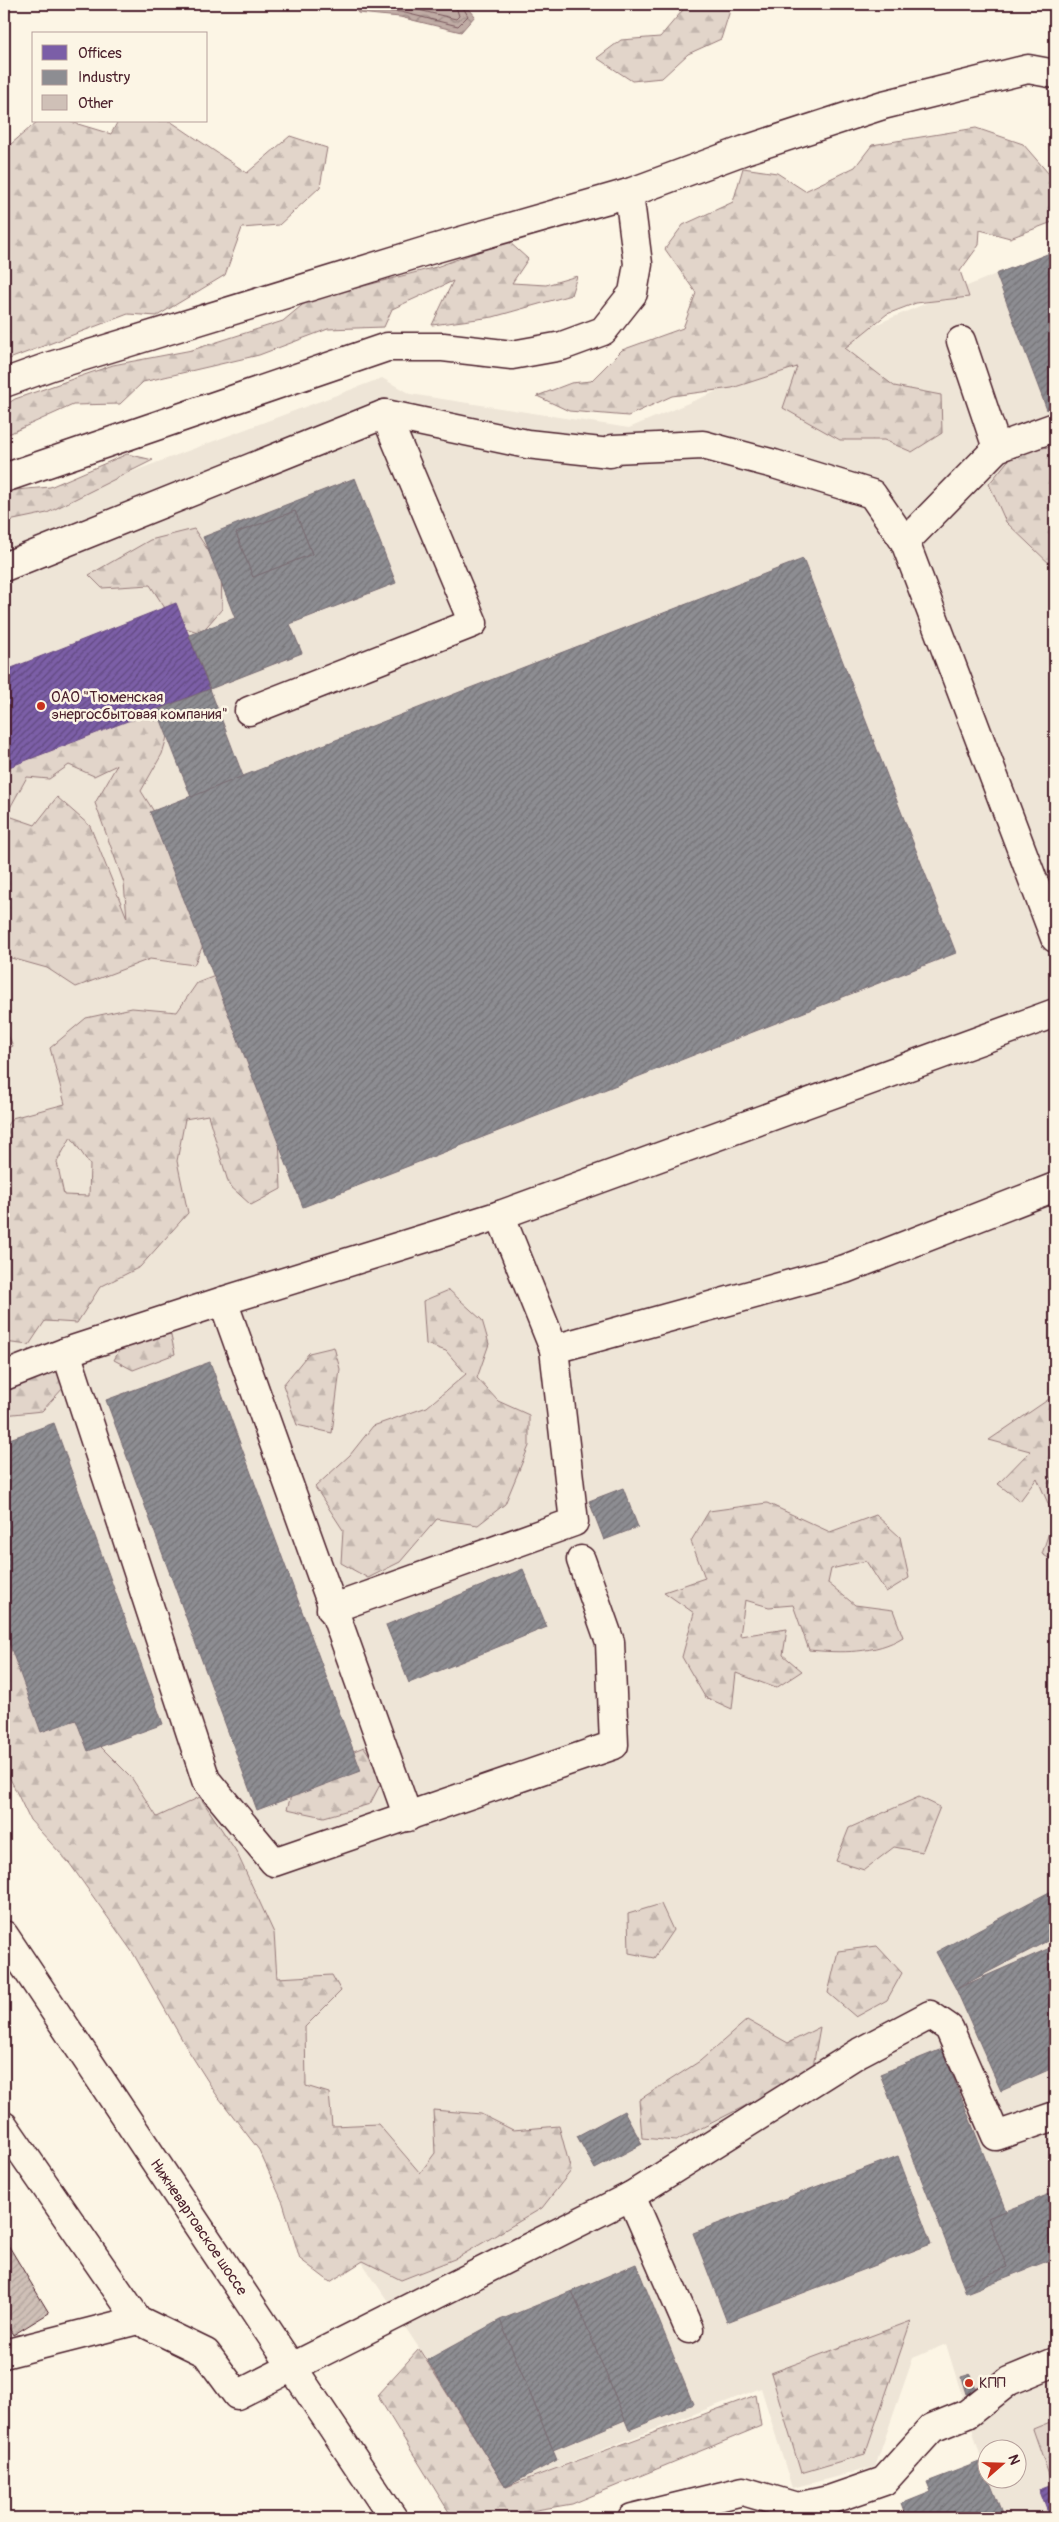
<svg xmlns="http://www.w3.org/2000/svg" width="1059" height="2522" viewBox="0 0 1059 2522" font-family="Pangolin,sans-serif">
<defs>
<pattern id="forest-firs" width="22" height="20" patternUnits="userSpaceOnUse" patternTransform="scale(1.25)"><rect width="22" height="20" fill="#e2d5ca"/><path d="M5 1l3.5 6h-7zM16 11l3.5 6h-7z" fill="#c3b6ae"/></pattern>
<pattern id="water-waves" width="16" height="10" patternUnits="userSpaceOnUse" patternTransform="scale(1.25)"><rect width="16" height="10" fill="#c0aca5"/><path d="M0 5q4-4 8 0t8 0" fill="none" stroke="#9e8b87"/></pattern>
<pattern id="offices-hatch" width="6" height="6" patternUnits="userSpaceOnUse" patternTransform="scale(1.25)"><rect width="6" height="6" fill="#7b5ea7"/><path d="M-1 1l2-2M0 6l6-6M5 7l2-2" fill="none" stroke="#624980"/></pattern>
<pattern id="industry-hatch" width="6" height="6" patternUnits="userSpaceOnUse" patternTransform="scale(1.25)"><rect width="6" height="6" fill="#8d8d92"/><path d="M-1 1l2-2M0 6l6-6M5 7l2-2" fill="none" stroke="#757377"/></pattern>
<pattern id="building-hatch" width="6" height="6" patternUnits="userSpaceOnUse" patternTransform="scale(1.25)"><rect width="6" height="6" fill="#cfc0b7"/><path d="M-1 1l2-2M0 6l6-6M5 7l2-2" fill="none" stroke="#b3a59e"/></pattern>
</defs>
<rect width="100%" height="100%" fill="#fcf5e5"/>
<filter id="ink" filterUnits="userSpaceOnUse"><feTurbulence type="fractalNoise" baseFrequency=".02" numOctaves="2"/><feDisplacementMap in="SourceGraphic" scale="10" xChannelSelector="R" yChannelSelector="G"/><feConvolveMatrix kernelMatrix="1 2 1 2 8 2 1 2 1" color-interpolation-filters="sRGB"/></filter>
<g filter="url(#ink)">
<path fill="#eee5d7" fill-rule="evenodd" d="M1055 251V2518H906L901 2504 931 2492 927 2482 982 2461 946 2344 913 2358 875 2467 792 2488 761 2388 506 2487 427 2360 4 1724V520L382 378 410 394 629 428 996 274ZM986 2450H1016V2480H986Z"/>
<g fill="url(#forest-firs)" stroke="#967a7a" fill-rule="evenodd">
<path d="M688 4H732L721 39 688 54 662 78 632 81 597 58 621 40 660 37Z"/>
<path d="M38 121H68L111 134 118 121H170L247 173 290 136 327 148 320 187 279 225 242 228 225 275 157 316 128 314 4 361V150Z"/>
<path d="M976 128 1023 144 1055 181V221L1010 238 980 230 979 245 960 271 969 297 916 303 887 314 845 348 894 386 941 395 942 433 912 452 884 440H840L783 408 797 367 732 388 672 396 628 416 569 411 537 396 571 383 591 381 622 350 683 328 696 293 665 249 683 225 733 202 743 168 777 173 805 191 855 167 872 145Z"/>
<path d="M508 241 528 259 512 283 546 285 577 276 571 295 493 317 432 325 453 281 392 309 384 327 328 329 259 355 143 382 120 404 73 405 4 436V406L15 399 113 365 192 350 283 321 307 301 436 267Z"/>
<path d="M1055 441V569L1006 522 989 484 1015 452 1049 447Z"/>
<path d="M127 454 153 460 47 513 4 522V491L50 487Z"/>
<path d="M194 529 221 570 222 609 201 633 176 625 150 585 102 588 89 575 150 540Z"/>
<path d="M145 704 173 717 162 754 141 791 165 829 205 941 194 965 150 959 76 987 47 968 4 956V751L42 748ZM69 765 94 776 117 765 95 803 124 883 127 918 90 826 57 797 35 825 6 815 27 777 49 779Z"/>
<path d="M228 971 279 1133 281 1189 251 1205 229 1185 208 1115 185 1119 177 1161 188 1213 140 1267 100 1287 77 1323 45 1321 29 1345 4 1342V1130L12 1118 65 1104 50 1048 86 1018 132 1008 177 1012 197 983ZM71 1137 90 1165 89 1196 64 1195 57 1162Z"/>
<path d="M4 1030H6L13 1046 4 1050Z"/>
<path d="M449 1290 482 1320 489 1344 477 1378 498 1401 529 1415V1446L505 1504 478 1525 437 1519 400 1562 368 1578 341 1563 343 1530 315 1487 350 1455 373 1426 427 1407 466 1374 446 1351 426 1344 423 1301Z"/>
<path d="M168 1322 175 1354 133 1370 114 1360 133 1325Z"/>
<path d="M334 1347 340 1369 332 1433 297 1425 283 1385 309 1353Z"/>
<path d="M27 1361 76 1374 42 1411 4 1415V1370Z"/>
<path d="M1055 1395V1562L1042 1554 1054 1517 1037 1478 1020 1501 998 1484 1030 1451 989 1440Z"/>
<path d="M767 1503 830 1532 876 1515 900 1537 909 1578 886 1592 866 1561 831 1569 828 1583 855 1605 893 1610 903 1637C876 1654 840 1653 809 1650L793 1605 769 1607 745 1600 740 1636 787 1629 783 1655 802 1671 776 1688 736 1673 732 1709 705 1697 682 1657 694 1613 664 1592 705 1578 691 1541 709 1511Z"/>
<path d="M4 1621 20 1667 50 1690 93 1739 131 1777 157 1817 200 1797 236 1851 274 1933 277 1978 332 1975 341 1991 305 2027 306 2086 329 2093 332 2126 378 2124 420 2173 435 2153 433 2110 481 2114 513 2130 559 2126 571 2171 542 2208 457 2258 401 2280 363 2261 330 2282 300 2259 283 2203 259 2150 216 2094 188 2050 133 1953 70 1864 30 1820 4 1766Z"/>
<path d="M364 1747 384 1777 370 1804 324 1817 287 1809 298 1773Z"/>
<path d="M919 1797 940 1807 922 1852 894 1847 864 1870 836 1861 849 1828Z"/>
<path d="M661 1904 673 1930 654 1958 629 1953 628 1914Z"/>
<path d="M877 1946 902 1973 887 2000 856 2017 828 1993 838 1951Z"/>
<path d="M747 2020 788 2043 820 2027 812 2072 676 2141 642 2138 639 2100 700 2061Z"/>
<path d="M911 2321 865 2454 801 2473 771 2373Z"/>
<path d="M419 2349 506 2487 756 2395 761 2426 572 2504 489 2518 452 2517 377 2395Z"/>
<path d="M1055 2420V2475L1050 2478 1033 2429Z"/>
</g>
<path fill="url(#water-waves)" stroke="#917474" d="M351 4H465L475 16 461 32 400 17 358 13Z"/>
<g fill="url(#offices-hatch)" stroke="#6c4b82">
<path d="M176 603 210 689 4 769V671Z"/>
<path d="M1055 2483V2518H1050L1039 2489Z"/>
</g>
<g fill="url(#industry-hatch)" stroke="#796c73" fill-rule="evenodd">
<path d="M1055 251V407L1047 410 996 274Z"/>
<path d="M355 478 396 583 290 624 302 653 210 689 189 635 235 618 203 537ZM295 511 312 554 253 577 236 533Z"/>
<path d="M295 511 312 554 253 577 236 533Z"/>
<path d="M803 559 956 953 303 1207 150 812Z"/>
<path d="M210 689 243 776 191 797 157 710Z"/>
<path d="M210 1362 361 1771 257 1810 106 1400Z"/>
<path d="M54 1423 163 1724 88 1751 76 1720 41 1732 4 1629V1441Z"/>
<path d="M623 1488 638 1527 604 1540 589 1501Z"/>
<path d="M523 1569 547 1627 409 1683 386 1625Z"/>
<path d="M1055 1889V1937L956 1989 936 1952Z"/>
<path d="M1052 1947 1055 1954V2067L1001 2091 956 1989Z"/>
<path d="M942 2049 1006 2211 988 2218 1007 2267 963 2285 880 2074Z"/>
<path d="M624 2111 642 2144 595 2169 577 2136Z"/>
<path d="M898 2156 931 2244 727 2322 693 2233Z"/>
<path d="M1055 2192V2258L966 2293 963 2285 1007 2267 988 2218Z"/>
<path d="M636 2264 693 2404 629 2430 572 2291Z"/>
<path d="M572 2291 625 2420 553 2450 500 2320Z"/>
<path d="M500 2320 557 2460 506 2487 427 2360Z"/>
<path d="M971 2374 976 2390 966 2394 961 2377Z"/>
<path d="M4 2452 9 2460 4 2464Z"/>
<path d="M982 2461 986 2480H989L1004 2518H906L901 2504 931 2492 927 2482Z"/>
</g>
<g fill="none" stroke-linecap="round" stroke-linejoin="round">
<g stroke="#79575c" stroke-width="1">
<path d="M357 4 361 9 401 12 458 26 468 16 461 4"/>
<path d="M375 4 402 6 456 19 459 16 455 4"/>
</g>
</g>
<path fill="url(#building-hatch)" stroke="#4a1f2b" d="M4 2238 49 2313 13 2335 4 2319Z"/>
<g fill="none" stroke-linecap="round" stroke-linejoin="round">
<defs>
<g id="minor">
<path d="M961 341 997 448"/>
<path d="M4 383 51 366 426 251 629 193 745 150 883 105 1028 69 1055 74"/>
<path d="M4 478 387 347H443L512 355 562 346 603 331 633 293 638 264 629 193"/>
<path d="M905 542 997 448 1055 427"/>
<path d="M4 567 385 414 527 444 610 453 613 449 703 445 774 464 872 494 905 542 1055 938"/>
<path d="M249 711 473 623 385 414"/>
<path d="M500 1215 554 1349"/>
<path d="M223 1301 408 1817"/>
<path d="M66 1352 206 1780 274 1862 614 1745 610 1642 581 1560"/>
<path d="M4 1376 66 1352 223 1301 500 1215 1055 1013"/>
<path d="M331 1609 574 1522 554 1349 845 1269 1055 1187"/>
<path d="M4 1935 393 2518"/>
<path d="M4 2126 138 2320 206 2353 237 2395 631 2196 860 2052 930 2015 949 2028 996 2136 1055 2116"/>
<path d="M631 2196 689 2329"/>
<path d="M4 2354 138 2320"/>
<path d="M632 2518 743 2491 797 2507 829 2500 884 2481 932 2428 967 2414 1009 2381 1055 2362"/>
</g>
</defs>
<use href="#minor" stroke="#4a1f2b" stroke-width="31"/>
<use href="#minor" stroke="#fcf5e5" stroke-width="28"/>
</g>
</g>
<g fill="#c8321e" stroke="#fcf5e5" stroke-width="2">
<circle cx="41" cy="706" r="5"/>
<circle cx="969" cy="2383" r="5"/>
</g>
<g text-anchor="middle" stroke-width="5" stroke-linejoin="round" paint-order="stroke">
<g font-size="15" fill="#4a1f2b" stroke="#fcf5e5" text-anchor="start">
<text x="51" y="702">ОАО "Тюменская<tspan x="51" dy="17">энергосбытовая компания"</tspan></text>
<text x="979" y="2388">КПП</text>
</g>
<g font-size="15" fill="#4a1f2b" stroke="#fcf5e5">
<text transform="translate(199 2227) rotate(56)" y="5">Нижневартовское шоссе</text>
</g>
</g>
<rect width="1059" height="2522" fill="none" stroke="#fcf5e5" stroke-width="20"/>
<rect x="10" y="10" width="1039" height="2502" fill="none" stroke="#4a1f2b" stroke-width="2" filter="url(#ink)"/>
<rect x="32" y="32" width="175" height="90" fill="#fcf5e5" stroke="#b59f9b"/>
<rect x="42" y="45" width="25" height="15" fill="#7b5ea7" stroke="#b59f9b"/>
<text x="78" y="58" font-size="15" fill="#4a1f2b">Offices</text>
<rect x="42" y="70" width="25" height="15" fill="#8d8d92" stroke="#b59f9b"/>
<text x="78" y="82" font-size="15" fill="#4a1f2b">Industry</text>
<rect x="42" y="95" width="25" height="15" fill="#cfc0b7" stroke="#b59f9b"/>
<text x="78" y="108" font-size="15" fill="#4a1f2b">Other</text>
<g transform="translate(1002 2464) rotate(70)"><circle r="24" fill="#fcf5e5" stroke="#b59f9b"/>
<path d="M0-4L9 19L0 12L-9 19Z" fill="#c8321e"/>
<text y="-8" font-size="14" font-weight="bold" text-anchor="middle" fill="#4a1f2b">N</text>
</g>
</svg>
